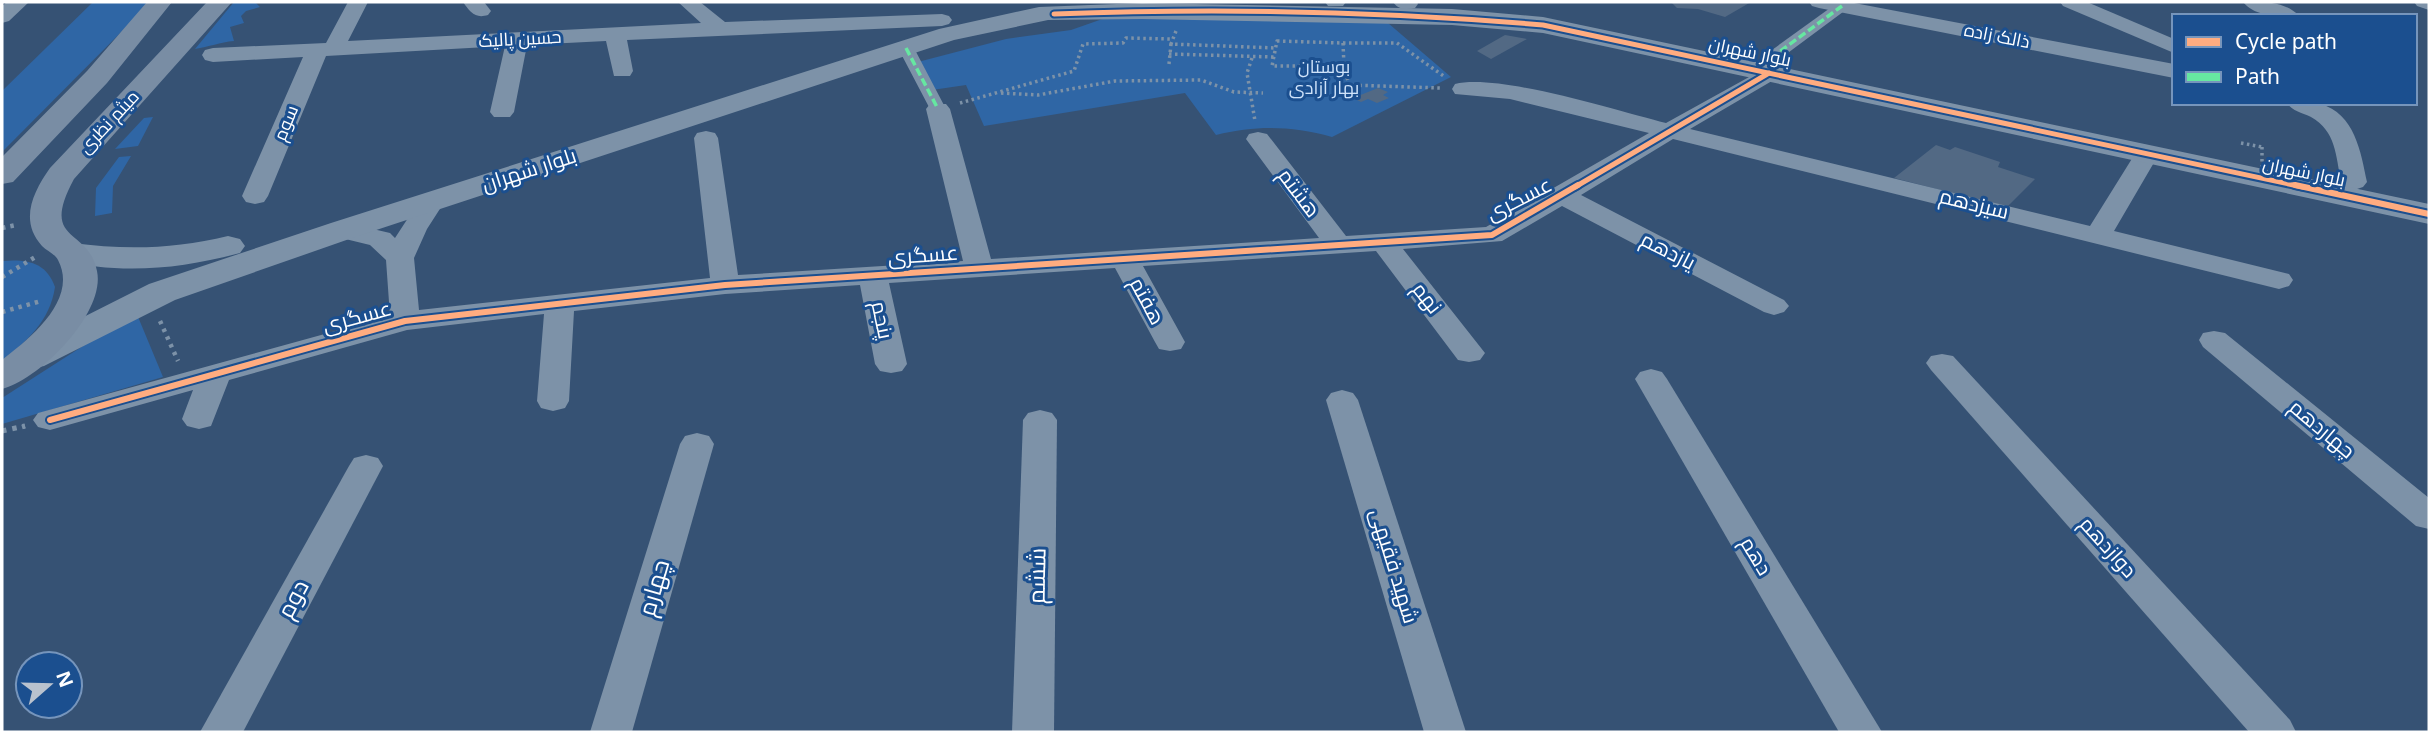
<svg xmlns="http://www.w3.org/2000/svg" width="2431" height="734" viewBox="0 0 2431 734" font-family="'Noto Sans',Cairo,sans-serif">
<rect width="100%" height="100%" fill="#365274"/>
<g fill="#2f66a5">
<path d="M93 2H151L2 152V91Z"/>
<path d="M234 2H255L260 7 246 11 241 16 244 23 230 27 234 41C220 42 209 47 195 49Z"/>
<path d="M1111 16 1388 23 1451 77 1332 137C1292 126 1257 125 1216 135L1185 93 984 126 966 85 925 91 914 63 1006 39 1071 30Z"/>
<path d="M153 117 138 146 115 149 144 118Z"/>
<path d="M131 156 113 186 112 213 95 216 96 188 119 157Z"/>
<path d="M2 261C27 259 46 262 55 287 50 321 27 341 2 361Z"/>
<path d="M136 312 163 377 2 424V398Z"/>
</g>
<g fill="#526984">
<path d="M1671 2H1751L1725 17 1698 9 1677 8Z"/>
<path d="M1505 35 1527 39 1491 59 1477 51Z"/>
<path d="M1378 88 1388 92 1383 95 1389 98 1377 103 1368 99 1361 102 1353 98Z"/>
<path d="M1936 145 1950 150 1955 147 2000 162 1998 167 2035 179 2007 207 1894 178Z"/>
</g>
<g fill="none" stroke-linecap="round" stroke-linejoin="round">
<g stroke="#7d92a8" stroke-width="3.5" stroke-dasharray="2.5 3.5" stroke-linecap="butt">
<path d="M1176 31 1171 44 1276 48"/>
<path d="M1277 41 1343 43 1344 66H1272Z"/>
<path d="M1343 43H1397L1445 77"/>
<path d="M1169 54 1274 57"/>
<path d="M1252 58 1247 73 1255 121"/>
<path d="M1169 64 1171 44"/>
<path d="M1344 66 1349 85 1441 88"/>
<path d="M1001 93 1038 95 1115 81 1201 80 1234 92 1263 93"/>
<path d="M960 103 1074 71 1083 44 1123 43 1126 38 1172 39"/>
<path d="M2241 143 2262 147"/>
</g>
<g stroke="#7d92a8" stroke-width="4.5" stroke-dasharray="3.5 5" stroke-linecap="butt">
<path d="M2 228 16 225"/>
<path d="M2 277 37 256"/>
<path d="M2 312 41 301"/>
<path d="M160 321 178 361"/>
<path d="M22 427 25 426"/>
</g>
<path stroke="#7d92a8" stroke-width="5" stroke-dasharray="4.5 6" stroke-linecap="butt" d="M2 431 25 426"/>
<g fill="#7d92a8" fill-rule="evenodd">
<path d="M1843 2 1849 6 1847 9 1777 61H1765L1763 58 1765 55 1837 3Z"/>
<path d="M906 43 914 48 946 109 944 113H932L930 109 898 48Z"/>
</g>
<g fill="#7d92a8" fill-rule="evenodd">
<path d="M7 2H29L9 21 2 23V6Z"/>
<path d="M348 2H368L348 41 701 23 678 2H700L725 22 942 14 949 16 952 20 949 24 942 26 627 40 633 71 630 76H614L606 41 527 45 514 112 510 117H494L490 112 505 46 326 56 268 196 264 202 255 204 246 202 242 196 303 57 213 62 205 60 202 55 205 50 213 48 326 43Z"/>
<path d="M463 2H484L491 11 488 15C475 19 470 12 463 2Z"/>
<path d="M1325 2H1346L1343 6H1328Z"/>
<path d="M1393 2H1417L1418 4 1415 8C1407 10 1398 10 1393 2Z"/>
<path d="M1809 2H1849L2174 64V78L1819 8 1812 6Z"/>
<path d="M2060 2H2087L2174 39V53L2063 6Z"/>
<path d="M2243 2C2261 1 2286 1 2299 16 2281 16 2256 18 2243 2Z"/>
<path d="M2414 2H2429V10L2417 6Z"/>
<path d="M1769 66 1777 68 1780 73 1777 78 1690 129 2090 226 2138 149 2147 147 2156 149 2159 154 2114 231 2289 274 2293 280 2289 286 2279 289 1673 139 1581 195 1784 300 1789 306 1784 312 1774 315 1764 312 1562 206 1502 241 1403 249 1485 353 1480 360 1469 362 1458 360 1376 251 1143 266 1185 342 1181 349 1170 351 1159 349 1155 342 1115 268 889 283 907 364 902 371 891 373 880 371 875 364 860 285 725 294 574 311 569 401 565 408 553 411 541 408 537 401 544 314 407 330 229 380 211 426 199 429 187 426 182 419 193 390 50 430 38 427 33 420 38 413 390 316 386 260 370 245 333 236 329 230 333 224 343 222 390 233 395 238 423 195 432 193 441 195 445 201 427 229 414 258 419 310 710 278 694 138 697 133 706 131 715 133 718 138 738 275 963 261 926 109 930 104H946L950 109 991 259 1319 238 1246 139 1249 134 1258 132 1267 134 1346 236 1486 227 1649 133 1510 99 1455 94 1452 89 1455 84C1499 73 1617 111 1666 123Z"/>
<path d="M2287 103C2297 103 2310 101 2320 104 2355 113 2361 153 2367 182L2363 187 2354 190 2345 187 2341 182C2336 156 2336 131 2311 117 2303 113 2292 111 2287 103Z"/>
<path d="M2214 331 2225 333 2429 498V529L2416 526 2203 347 2199 340 2203 333Z"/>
<path d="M1942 354 1953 356 2290 720 2296 732H2249L1931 370 1926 363 1931 356Z"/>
<path d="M1651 369 1662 372 1667 379 1882 732H1839L1635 379 1640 372Z"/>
<path d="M1342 390 1353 393 1358 400 1466 732H1424L1326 400 1331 393Z"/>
<path d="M1040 410 1052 413 1057 420 1054 732H1012L1023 420 1028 413Z"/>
<path d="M697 433 709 436 714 444 632 732H590L680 444 685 436Z"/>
<path d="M366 455 378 458 383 466 243 732H200L349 466 354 458Z"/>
</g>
<g fill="#7d92a8" fill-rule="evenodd">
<path d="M1142 3 1452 9 1543 17 2429 204V224L1543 33 1452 25 1142 19 1048 20 954 40 355 237 175 300 44 366 31 369 18 366 12 358 18 350 149 284 331 223 939 29 1039 7Z"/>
<path d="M228 236 240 239 245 246 240 253C180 269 121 275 60 260L55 253 60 246 72 243C126 250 175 249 228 236Z"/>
</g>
<g fill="#798da4" fill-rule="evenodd">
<path d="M147 2H172L107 83 13 182 2 184V157L87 71Z"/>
<path d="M207 2H232L74 179C39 244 88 226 97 271 106 313 39 380 2 389V360C29 339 79 300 58 260 55 254 47 251 42 246 19 221 33 192 50 168Z"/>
</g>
<path stroke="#7d92a8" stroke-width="3.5" stroke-dasharray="2.5 3.5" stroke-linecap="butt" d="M2262 147V185"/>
<g stroke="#66e7a1" stroke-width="3.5" stroke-dasharray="8 3.5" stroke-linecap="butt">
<path d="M906 48 938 109"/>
<path d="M1771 58 1842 6"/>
</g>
<defs>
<g id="cycleway-far1">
<path d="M1054 14C1216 8 1381 11 1543 25L2303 187"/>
<path d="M1575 187 1769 73"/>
</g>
<g id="cycleway">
<path d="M2295 185 2429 214"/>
<path d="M50 420 405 321 725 285 1492 235 1578 185"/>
</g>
</defs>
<use href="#cycleway-far1" stroke="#1b4f8f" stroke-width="9"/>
<use href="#cycleway" stroke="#1b4f8f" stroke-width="10"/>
<use href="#cycleway-far1" stroke="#ffac80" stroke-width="5"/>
<use href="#cycleway" stroke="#ffac80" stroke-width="6"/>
</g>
<g text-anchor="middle" stroke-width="6" stroke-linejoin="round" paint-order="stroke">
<g font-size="18" fill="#fff" stroke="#1b4f8f">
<text transform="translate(1997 36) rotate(11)" y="6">ذالک زاده</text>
<text transform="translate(520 39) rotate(-3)" y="6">حسین پالیک</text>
<text transform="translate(1750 52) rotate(12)" y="6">بلوار شهران</text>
<text transform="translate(109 122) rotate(-47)" y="6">میثم نظری</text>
<text transform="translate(286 123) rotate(-67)" y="6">سوم</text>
<text transform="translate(2304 172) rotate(12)" y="6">بلوار شهران</text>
</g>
<g font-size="18" fill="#cfe3fa" stroke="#1b4f8f">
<text x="1324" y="73">بوستان<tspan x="1324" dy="21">بهار آزادی</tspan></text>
</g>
<g font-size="21" fill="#fff" stroke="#1b4f8f">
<text transform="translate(529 170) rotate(-18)" y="7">بلوار شهران</text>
<text transform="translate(1299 193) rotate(53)" y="7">هشتم</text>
<text transform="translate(1519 199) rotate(-27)" y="7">عسگری</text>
<text transform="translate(1974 204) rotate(14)" y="7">سیزدهم</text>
<text transform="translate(1668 251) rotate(27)" y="7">یازدهم</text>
<text transform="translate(923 255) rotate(-4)" y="7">عسگری</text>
<text transform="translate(1427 298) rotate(52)" y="7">نهم</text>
<text transform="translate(1147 301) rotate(62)" y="7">هفتم</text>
<text transform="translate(357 317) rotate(-15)" y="7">عسگری</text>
<text transform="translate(882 320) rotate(78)" y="7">پنجم</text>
<text transform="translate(2322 429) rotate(40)" y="7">چهاردهم</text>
<text transform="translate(2108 547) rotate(48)" y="7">دوازدهم</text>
<text transform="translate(1756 556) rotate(59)" y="7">دهم</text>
<text transform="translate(1394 566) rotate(73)" y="7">شهید فقیهی</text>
</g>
<g font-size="24" fill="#fff" stroke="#1b4f8f">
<text transform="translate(1037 576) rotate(-89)" y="8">ششم</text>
<text transform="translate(654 588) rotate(-74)" y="8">چهارم</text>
<text transform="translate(293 599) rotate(-62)" y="8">دوم</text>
</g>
</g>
<rect width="2431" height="734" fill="none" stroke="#ffffff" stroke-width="7"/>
<rect x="2172" y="14" width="245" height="91" fill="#1b4f8f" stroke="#7695bc" stroke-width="2"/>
<rect x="2186" y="37" width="35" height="10" fill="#ffac80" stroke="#7695bc" stroke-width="2"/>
<text x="2235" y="49" font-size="21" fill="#ffffff">Cycle path</text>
<rect x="2186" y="72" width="35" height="10" fill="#66e7a1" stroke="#7695bc" stroke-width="2"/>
<text x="2235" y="84" font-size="21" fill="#ffffff">Path</text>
<g transform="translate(49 685) rotate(70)"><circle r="33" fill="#1b4f8f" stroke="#7695bc" stroke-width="2"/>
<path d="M0-5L12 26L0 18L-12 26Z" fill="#b9c2ce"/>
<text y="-10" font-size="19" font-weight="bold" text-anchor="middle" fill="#ffffff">N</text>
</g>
</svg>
